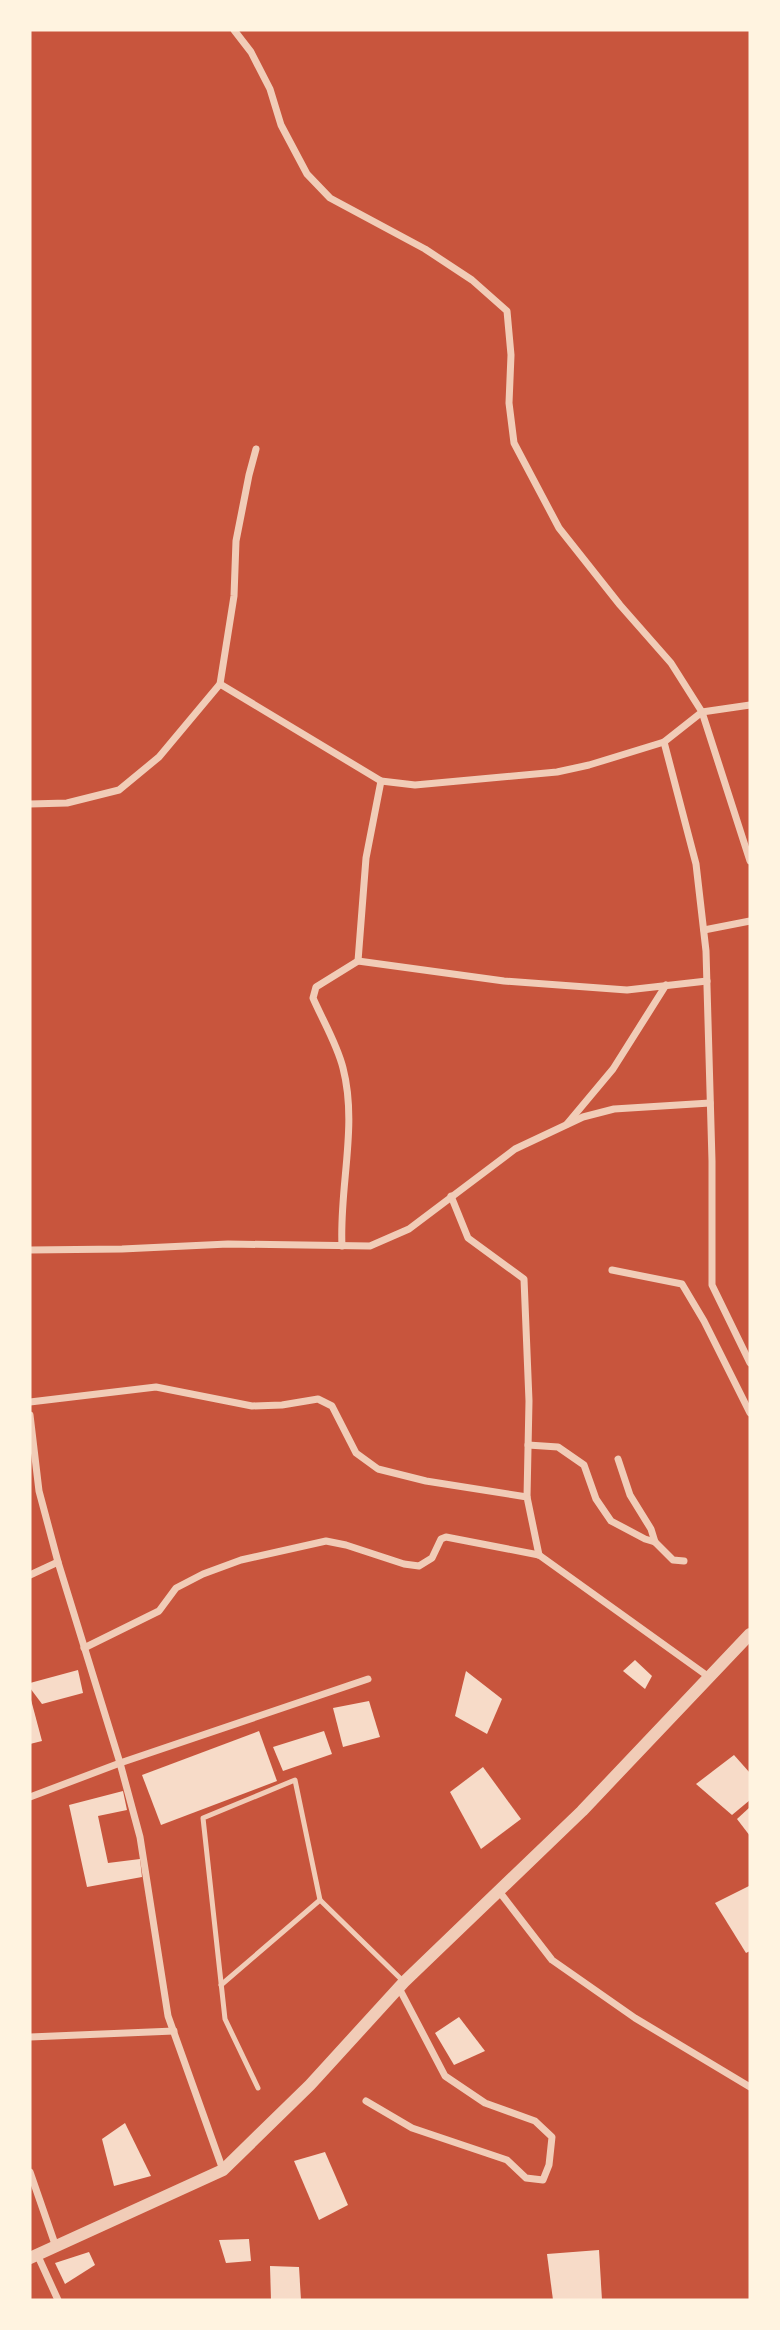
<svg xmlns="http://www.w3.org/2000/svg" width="780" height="2330" viewBox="0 0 780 2330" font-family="'Nunito Sans',sans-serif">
<rect width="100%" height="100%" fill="#c8553d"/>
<g fill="#f7dbc8">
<path d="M635 1660 652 1676 645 1689 623 1671Z"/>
<path d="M78 1670 83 1693 42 1704 30 1688V1683Z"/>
<path d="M466 1671 502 1699 487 1734 455 1716Z"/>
<path d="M30 1696 42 1741 30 1744Z"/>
<path d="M369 1701 380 1737 343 1747 333 1708Z"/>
<path d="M259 1731 277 1781 161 1825 142 1775Z"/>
<path d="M324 1731 332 1754 283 1771 273 1747Z"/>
<path d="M734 1755 750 1773V1800L732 1815 696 1784Z"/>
<path d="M483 1767 521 1819 481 1849 450 1792Z"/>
<path d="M123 1791 127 1810 98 1816 108 1863 140 1859 142 1877 87 1887 69 1805Z"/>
<path d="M750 1807V1836L737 1819Z"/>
<path d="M749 1886 750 1951 746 1953 715 1903Z"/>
<path d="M459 2017 485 2051 454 2065 435 2033Z"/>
<path d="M125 2123 151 2176 114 2186 102 2139Z"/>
<path d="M325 2152 348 2205 319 2220 294 2161Z"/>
<path d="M249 2239 251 2261 226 2263 219 2240Z"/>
<path d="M599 2250 602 2300H553L547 2254Z"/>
<path d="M89 2252 95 2265 65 2284 55 2263Z"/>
<path d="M270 2266 299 2267 301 2300H271Z"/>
</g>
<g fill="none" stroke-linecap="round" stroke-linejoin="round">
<g stroke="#f1ccb7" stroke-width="5">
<path d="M221 1985 320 1900"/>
<path d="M258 2088 225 2019 203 1818 295 1780 320 1900 404 1982"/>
</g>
<g stroke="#f1ccb7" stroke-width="7">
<path d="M234 30 251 52 270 89 281 125 307 174 330 198 425 249 472 280 507 311 511 355 509 403 514 443 559 528 620 605 671 663 702 712 664 742 696 864 706 951 712 1161V1285L750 1363"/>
<path d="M220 684 381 781 415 785 557 772 589 765 664 742"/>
<path d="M750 705 702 712 750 861"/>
<path d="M30 804 67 803 119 790 159 757 220 684 234 596 236 541 249 475 256 449"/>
<path d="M704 930 750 921"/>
<path d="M358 961 366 858 381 781"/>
<path d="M567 1124 613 1069 666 985"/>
<path d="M451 1196 468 1238 524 1279 529 1401 527 1497"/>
<path d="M342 1246C339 1187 358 1126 343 1068 337 1044 323 1021 313 998L316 987 358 961 504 981 627 990 707 981"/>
<path d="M30 1250 122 1249 228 1244 370 1246 409 1229 515 1149 583 1117 614 1109 710 1103"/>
<path d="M612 1270 682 1284 704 1321 750 1413"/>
<path d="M30 1402 156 1387 252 1406 282 1405 318 1399 332 1406 356 1453 378 1469 426 1481 527 1497 539 1555"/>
<path d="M30 1415 39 1491 58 1562 120 1763 140 1837 168 2016 223 2170"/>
<path d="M528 1445 558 1447 584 1465 596 1499 611 1521 645 1539 655 1542 673 1560 684 1561"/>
<path d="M618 1459 630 1495 651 1529 655 1542"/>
<path d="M30 1575 58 1562"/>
<path d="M84 1648 159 1611 176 1588 203 1574 241 1560 326 1541 346 1545 404 1564 419 1566 432 1558 441 1539 446 1537 539 1555 709 1677"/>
<path d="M30 1797 120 1763 368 1679"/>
<path d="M498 1890 552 1960 635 2018 750 2087"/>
<path d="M30 2037 174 2031"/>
<path d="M366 2101 412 2128 507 2160 526 2178 543 2180 549 2165 552 2137 535 2121 485 2103 445 2076 399 1988"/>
<path d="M30 2172 56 2247"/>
<path d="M37 2254 58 2300"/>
</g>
<path stroke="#f1ccb7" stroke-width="12" d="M30 2258 223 2170 310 2085 404 1982 582 1811 750 1634"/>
</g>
<rect width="780" height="2330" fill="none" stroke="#fff3e0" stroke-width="63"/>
</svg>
